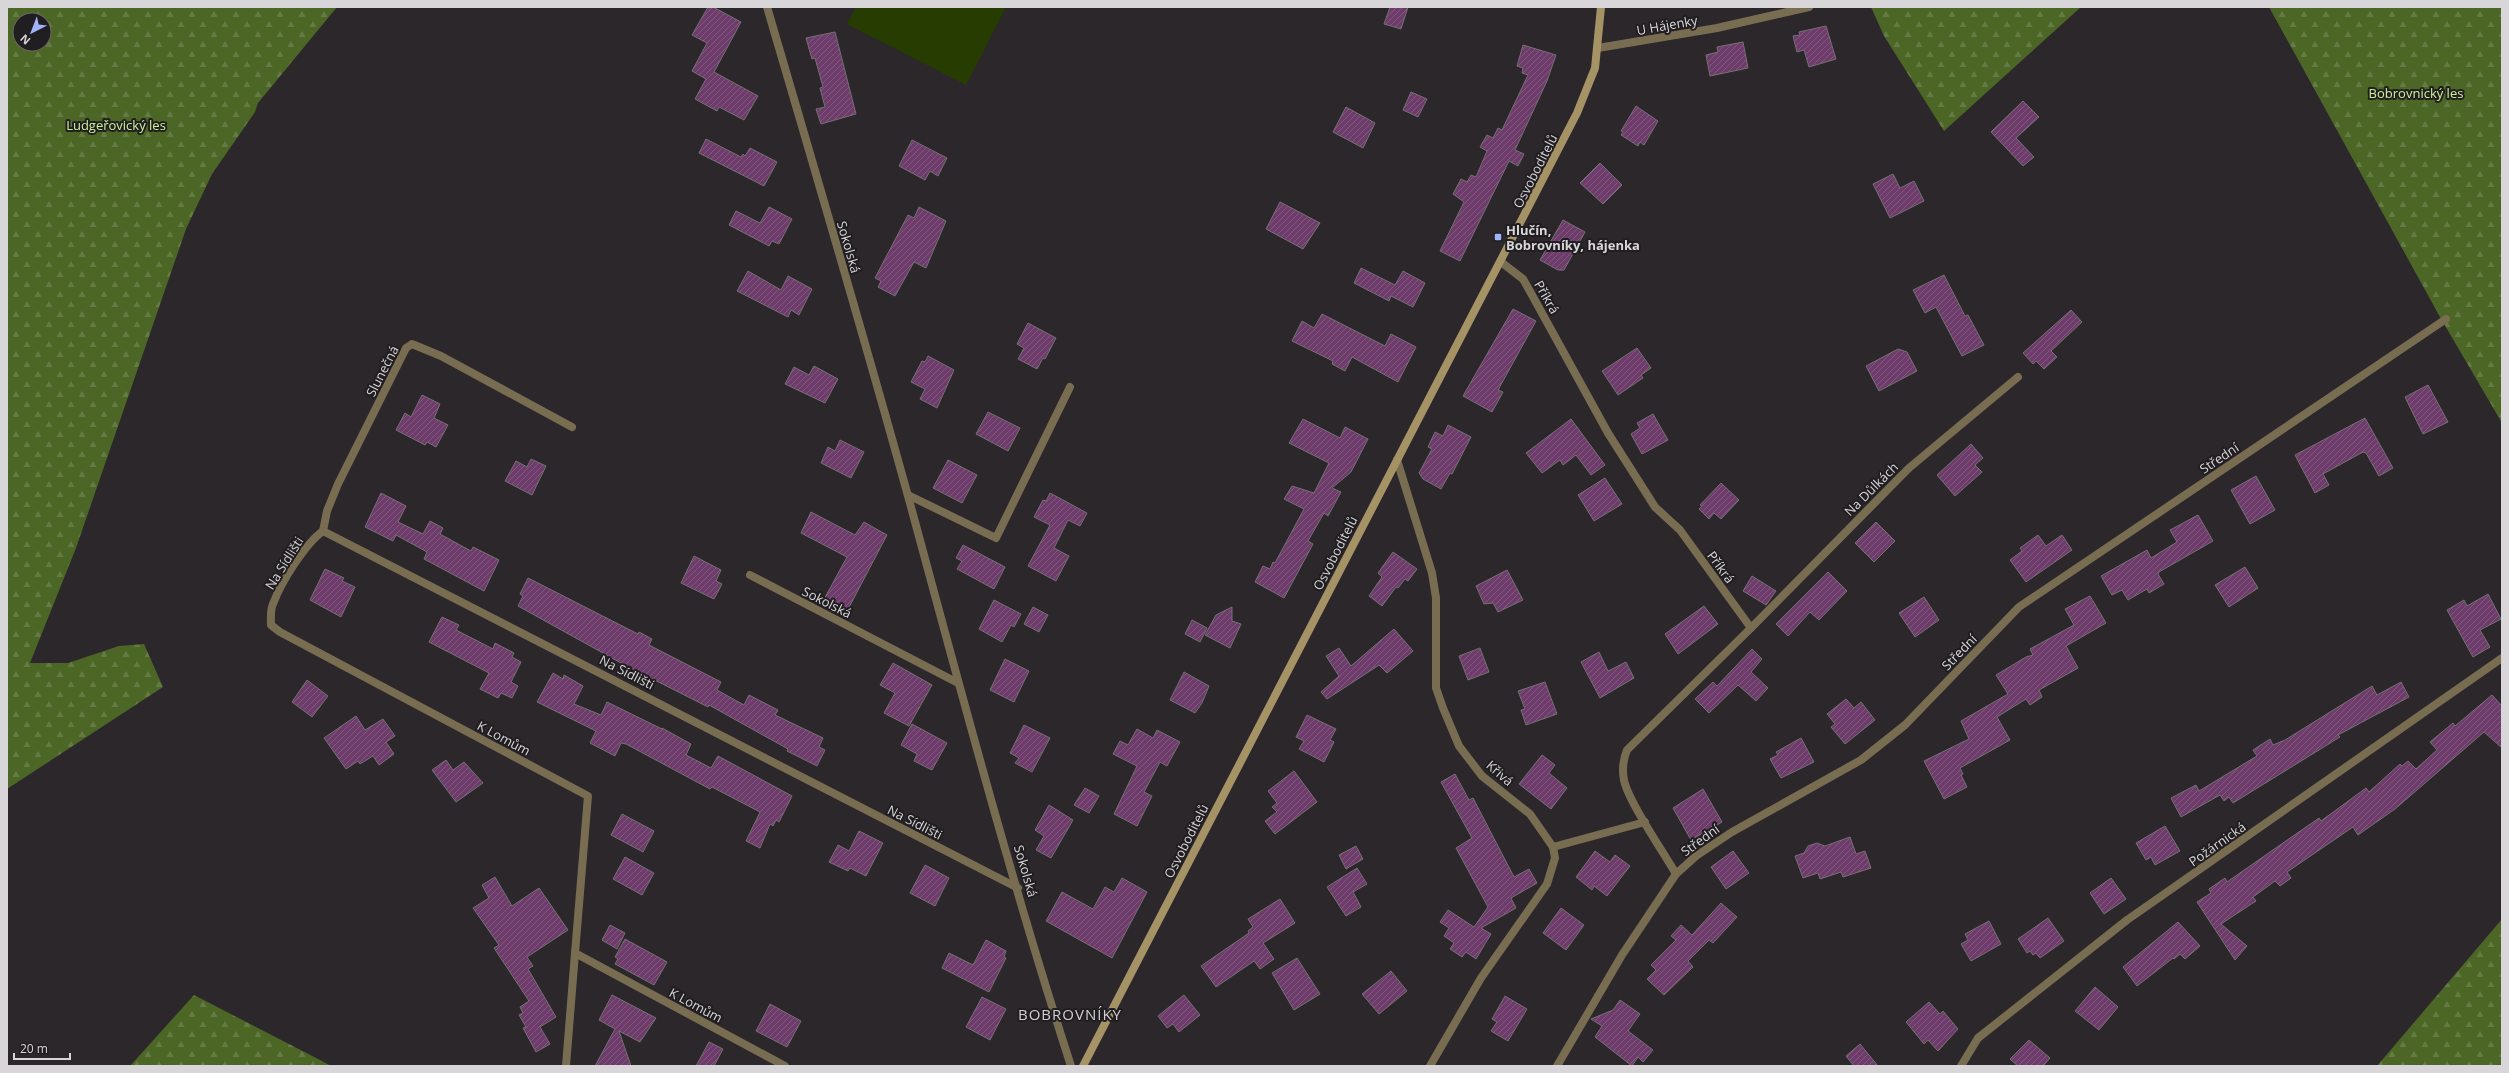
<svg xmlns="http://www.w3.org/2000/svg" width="2509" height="1073" viewBox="0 0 2509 1073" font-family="'Open Sans',sans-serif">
<defs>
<pattern id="forest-firs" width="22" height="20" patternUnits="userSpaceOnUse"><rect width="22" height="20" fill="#4c6626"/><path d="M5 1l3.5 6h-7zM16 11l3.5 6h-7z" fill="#657b45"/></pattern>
<pattern id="building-hatch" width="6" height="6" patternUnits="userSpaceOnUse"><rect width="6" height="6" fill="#6e3c6a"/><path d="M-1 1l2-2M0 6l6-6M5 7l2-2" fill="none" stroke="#82577f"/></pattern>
</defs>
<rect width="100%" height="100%" fill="#2b272b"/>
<g fill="url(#forest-firs)" fill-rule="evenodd">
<path d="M7 7H337L258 103 255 112 212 174 186 229 76 548 30 663H68L119 646 144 644 163 687 7 789ZM20 20H44V44H20Z"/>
<path d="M1871 7H2081L1944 131 1884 36Z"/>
<path d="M2269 7H2502V423L2440 317Z"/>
<path d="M2502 919V1066H2377Z"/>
<path d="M194 995 320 1060 331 1066H130Z"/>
</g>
<path fill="#273c00" d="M856 7H1006L966 85 847 24Z"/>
<g fill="url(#building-hatch)" stroke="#757074">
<path d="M708 7H713L741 22 714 72 758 96 744 120 719 107 717 111 695 99 706 79 692 71 707 43 692 35Z"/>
<path d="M1390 7H1408L1401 29 1384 24Z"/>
<path d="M1826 26 1836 59 1809 67 1804 50 1797 52 1793 36 1800 35 1799 32Z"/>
<path d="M835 32 856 114 821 124 816 109 825 107 820 88 823 87 815 58 812 59 806 38Z"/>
<path d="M1743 42 1748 68 1710 76 1706 55 1718 52 1717 47Z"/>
<path d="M1523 45 1556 55 1547 81 1515 150 1524 154 1518 166 1509 161 1460 261 1440 251 1464 202 1453 194 1461 179 1467 182 1471 175 1476 177 1487 151 1480 147 1487 135 1493 138 1498 128 1502 130 1528 75 1522 73 1523 68 1517 66Z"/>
<path d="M1411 92 1427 99 1418 117 1403 110Z"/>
<path d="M2023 101 2039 117 2016 138 2034 157 2023 166 1991 132Z"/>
<path d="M1636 106 1658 121 1644 145 1640 142 1638 146 1621 135 1623 132 1621 131Z"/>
<path d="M1346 107 1375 123 1363 148 1333 132Z"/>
<path d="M706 139 741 157 743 154 745 156 750 148 777 162 764 186 699 153Z"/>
<path d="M912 140 947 158 938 176 930 171 925 180 899 166Z"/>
<path d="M1600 163 1622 185 1603 204 1580 183Z"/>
<path d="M1893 174 1900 188 1914 181 1924 201 1890 218 1873 184Z"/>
<path d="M1280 202 1320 223 1303 249 1266 229Z"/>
<path d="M769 207 792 219 779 244 772 241 769 246 729 225 736 211 760 223Z"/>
<path d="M919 207 946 221 926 268 914 262 895 296 878 287 881 281 875 278 908 215 914 218Z"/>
<path d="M1563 220 1585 232 1564 270H1558L1540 260Z"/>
<path d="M1361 268 1395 285 1403 271 1425 283 1413 307 1391 296 1389 301 1354 283Z"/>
<path d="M748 271 781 290 788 276 812 289 799 315 791 310 788 317 737 291Z"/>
<path d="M1944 275 1965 316 1968 315 1984 345 1962 356 1936 307 1925 313 1913 290Z"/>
<path d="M1513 309 1536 321 1498 390 1503 392 1492 412 1463 396Z"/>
<path d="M2071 310 2082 322 2051 351 2057 357 2044 369 2036 361 2033 364 2023 353Z"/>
<path d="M1322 314 1385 346 1391 334 1416 347 1398 382 1352 357 1345 371 1332 364 1333 361 1292 341 1302 321 1314 328Z"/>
<path d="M1028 323 1056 338 1045 359 1043 358 1037 369 1018 359 1024 348 1017 344Z"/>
<path d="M1637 348 1651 368 1641 375 1643 378 1618 395 1602 371Z"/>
<path d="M1898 349 1907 352 1917 371 1879 391 1866 366Z"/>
<path d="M928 356 954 370 937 408 920 399 925 389 911 382 922 361 925 362Z"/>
<path d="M814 366 838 379 825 403 785 384 794 367 809 375Z"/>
<path d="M2428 385 2448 422 2423 434 2405 397Z"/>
<path d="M422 395 440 404 434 418 448 425 436 447 427 442 425 445 396 430 405 413 411 417Z"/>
<path d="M988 412 1020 428 1008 451 976 434Z"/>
<path d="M1653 414 1668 440 1642 454 1631 434 1640 428 1637 423Z"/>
<path d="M2365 418 2393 468 2379 476 2366 453 2363 452 2323 474 2329 485 2315 493 2295 455Z"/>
<path d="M1303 419 1340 438 1345 427 1368 439 1351 472 1332 488 1341 492 1328 516 1324 513 1308 541 1313 544 1284 598 1255 582 1263 566 1270 569 1273 562 1275 563 1304 509 1284 499 1292 486 1314 493 1329 463 1289 443Z"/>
<path d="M1571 419 1605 465 1591 475 1576 455 1563 465 1560 460 1542 473 1526 453Z"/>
<path d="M1448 425 1471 437 1452 474 1450 473 1441 489 1423 479 1419 473 1432 449 1428 447 1435 432 1443 436Z"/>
<path d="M840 440 864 452 851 478 821 463 828 447 835 451Z"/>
<path d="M1971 444 1983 458 1975 465 1982 472 1955 496 1937 475Z"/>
<path d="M531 459 546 466 532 495 505 481 516 461 527 467Z"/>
<path d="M948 460 977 475 962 503 933 488Z"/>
<path d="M2256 476 2275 510 2250 524 2231 490Z"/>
<path d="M1605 478 1622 504 1594 521 1578 495Z"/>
<path d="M1721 483 1739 500 1721 519 1714 513 1709 519 1699 509 1702 506 1700 505Z"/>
<path d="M381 493 406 506 398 522 423 534 430 521 443 528 440 534 471 551 473 547 499 560 484 591 424 559 427 552 396 535 393 541 365 527Z"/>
<path d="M1050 493 1087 513 1080 526 1068 520 1054 548 1069 556 1056 581 1028 566 1050 525 1034 517 1043 500 1046 501Z"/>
<path d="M811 512 855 535 864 522 887 535 845 615 822 603 847 557 801 533Z"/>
<path d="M2198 515 2213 541 2159 572 2158 574 2164 584 2149 593 2147 589 2128 600 2122 590 2112 595 2101 576 2147 550 2151 558 2177 542 2170 530Z"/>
<path d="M1876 522 1895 541 1874 562 1855 543Z"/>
<path d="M2038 535 2046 546 2062 535 2072 550 2026 582 2010 560 2022 551 2020 548Z"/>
<path d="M963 545 1005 567 994 589 957 569 962 561 956 558Z"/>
<path d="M1393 552 1417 569 1408 581 1405 579 1398 588 1396 587 1382 606 1369 596 1382 577 1378 573Z"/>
<path d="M694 556 721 570 716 581 722 584 714 599 681 583Z"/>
<path d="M2245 567 2258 588 2229 607 2215 585Z"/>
<path d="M325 569 344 578 342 581 355 587 341 617 310 600Z"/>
<path d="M1507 570 1523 600 1498 612 1493 603 1484 604 1476 586Z"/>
<path d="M1828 572 1847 591 1819 620 1810 612 1788 636 1776 624Z"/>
<path d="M1752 576 1776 591 1766 605 1743 591Z"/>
<path d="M528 578 638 634 639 632 652 639 649 645 721 682 717 690 744 705 749 695 778 710 775 715 823 738 819 747 825 750 817 766 787 751 788 749 709 705 708 707 621 663 518 606 523 596 520 594Z"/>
<path d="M2488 594 2501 619 2480 630 2490 647 2473 657 2447 610 2464 600 2467 606Z"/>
<path d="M2090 596 2106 623 2066 646 2078 668 2039 690 2042 697 2030 705 2026 699 1997 717 2010 740 1960 768 1963 774 1961 775 1967 787 1944 799 1924 761 1969 739 1961 721 2008 694 1996 675 2026 657 2033 655 2030 649 2074 625 2065 609Z"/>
<path d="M1924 597 1939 620 1915 637 1899 613Z"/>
<path d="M994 600 1021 614 1014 627 1011 625 1002 642 979 629Z"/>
<path d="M1704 606 1718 624 1678 654 1665 634Z"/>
<path d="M1033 607 1048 615 1039 632 1024 624Z"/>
<path d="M1232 607V621L1241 624 1230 648 1205 635 1216 615Z"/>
<path d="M442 617 459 625 456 630 493 649 495 643 514 653 512 657 521 662 511 682 518 686 512 698 501 693 498 698 480 689 489 673 429 642Z"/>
<path d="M1192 620 1207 628 1200 642 1185 634Z"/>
<path d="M1394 629 1413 651 1387 673 1379 665 1327 699 1321 692 1339 676 1326 656 1339 648 1351 666Z"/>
<path d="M1480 648 1489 672 1468 680 1459 656Z"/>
<path d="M1752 649 1762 659 1751 672 1768 688 1756 701 1738 685 1709 713 1695 699 1713 682 1717 686Z"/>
<path d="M1599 652 1608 671 1626 662 1634 678 1600 698 1581 662Z"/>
<path d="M1005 659 1029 671 1014 702 990 690Z"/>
<path d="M893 663 932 685 909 726 884 713 895 693 880 685Z"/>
<path d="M1184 672 1209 686 1202 703 1195 713 1170 700Z"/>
<path d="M553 673 563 679 564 675 583 686 574 704 601 715 607 702 662 729V728L691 744 686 755 711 768 718 756 792 796 779 822 776 820 773 826 770 824 760 848 746 841 760 812 712 787 710 789 626 744 621 743 615 756 590 743 596 731 537 702Z"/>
<path d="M307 680 328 696 312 717 292 702Z"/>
<path d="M1545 682 1557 714 1526 725 1521 710 1525 709 1518 691Z"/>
<path d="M2401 682 2409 697 2338 735 2340 737 2233 803 2229 797 2224 801 2220 795 2181 817 2171 798 2196 785 2199 791 2257 756 2253 750 2270 739 2273 745 2285 740 2372 686 2377 695Z"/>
<path d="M2492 695 2502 706V748L2484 732 2395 809 2358 835 2353 827 2287 872 2291 878 2280 886 2275 881 2253 897 2256 901 2221 924 2247 946 2235 960 2197 902 2211 893 2209 889 2225 878 2227 882 2319 818 2321 821 2366 788 2369 792 2400 764 2402 766 2408 761 2416 769 2437 750 2430 742 2453 723 2455 726Z"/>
<path d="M1846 699 1854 708 1861 702 1875 720 1845 744 1831 727 1835 724 1827 714Z"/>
<path d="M1307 715 1336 729 1330 740 1334 742 1324 762 1299 749 1304 741 1296 737Z"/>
<path d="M356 716 365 730 383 719 395 736 386 742 394 754 379 765 373 756 360 764 358 761 346 769 324 738Z"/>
<path d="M912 724 947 743 932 770 914 761 917 754 901 745Z"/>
<path d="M1024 725 1050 738 1032 772 1015 763 1019 758 1010 753Z"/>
<path d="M1137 729 1153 738 1157 730 1180 742 1167 766 1160 762 1144 792 1152 796 1137 826 1114 814 1137 766 1113 754 1120 741 1128 745Z"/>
<path d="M1801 738 1814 762 1781 778 1770 759 1778 755 1776 752Z"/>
<path d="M1542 755 1555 765 1549 773 1567 788 1551 809 1519 784Z"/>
<path d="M446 760 453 770 464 762 483 783 456 802 432 770Z"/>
<path d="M1294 771 1317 802 1275 834 1265 821 1277 812 1272 807 1277 803 1268 791Z"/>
<path d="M1455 774 1469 800 1473 798 1514 877 1529 869 1537 883 1511 898 1516 908 1481 928 1491 934 1476 959 1466 952 1462 957 1450 949 1454 943 1444 936 1449 928 1440 922 1448 910 1474 927 1488 907 1456 848 1472 838 1441 782Z"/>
<path d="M1085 788 1099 796 1089 813 1074 805Z"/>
<path d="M1703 789 1722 822 1691 840 1673 808Z"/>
<path d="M1049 805 1073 820 1051 858 1036 850 1044 836 1035 830Z"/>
<path d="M622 814 654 831 643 852 611 835Z"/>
<path d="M2165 826 2180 851 2155 865 2151 857 2146 860 2136 843Z"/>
<path d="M859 831 883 843 866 876 850 868 848 871 829 862 838 845 849 851Z"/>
<path d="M1850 837 1856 854 1865 851 1871 868 1843 877 1841 872 1820 879 1818 873 1803 878 1795 856 1804 853 1808 846 1817 843 1825 846Z"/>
<path d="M1356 846 1363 859 1346 869 1339 855Z"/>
<path d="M1595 851 1610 862 1615 855 1630 866 1607 896 1594 886 1592 890 1576 877Z"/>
<path d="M1733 851 1749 873 1726 889 1711 867Z"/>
<path d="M625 857 654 873 642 895 613 879Z"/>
<path d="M925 865 949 878 935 906 910 893Z"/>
<path d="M1357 868 1367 884 1353 892 1361 907 1346 916 1327 887Z"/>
<path d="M495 877 512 906 539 888 568 930 527 957 533 966 528 969 556 1017 540 1027 550 1044 536 1052 523 1028 526 1027 519 1015 523 1013 520 1007 529 1001 494 948 499 945 473 908 489 898 482 885Z"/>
<path d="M1122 878 1147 892 1112 958 1046 921 1062 892 1093 909 1105 887 1114 892Z"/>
<path d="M2111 878 2126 899 2104 914 2090 893Z"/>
<path d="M1280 899 1295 923 1263 943 1274 959 1260 969 1254 961 1216 987 1201 966 1249 933 1248 931 1253 927 1248 919Z"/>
<path d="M1721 903 1737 917 1713 943 1709 940 1688 961 1693 967 1664 995 1647 979 1656 970 1651 965 1676 940 1671 936 1681 925 1692 935Z"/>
<path d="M1561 908 1584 925 1566 950 1543 933Z"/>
<path d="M2048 918 2064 941 2040 958 2036 953 2033 955 2030 951 2027 953 2018 939Z"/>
<path d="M1989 921 2001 944 1971 961 1961 944 1968 940 1965 934Z"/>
<path d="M2178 922 2200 946 2185 959 2180 954 2174 959 2173 958 2137 986 2123 967Z"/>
<path d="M610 925 625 933 617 949 602 940Z"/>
<path d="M625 939 667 962 654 985 615 964 618 959 615 957Z"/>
<path d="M986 940 1006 951 1004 957 1006 958 989 992 942 968 949 953 973 965Z"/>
<path d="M1297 958 1320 994 1294 1010 1272 973Z"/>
<path d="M1391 971 1407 991 1379 1014 1362 994Z"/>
<path d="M2095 987 2118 1007 2099 1030 2075 1011Z"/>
<path d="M612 995 656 1018 640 1042 619 1031 631 1066H595L615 1029 599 1020Z"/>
<path d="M1184 995 1200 1015 1179 1032 1173 1024 1167 1028 1158 1016Z"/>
<path d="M1505 996 1527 1009 1508 1041 1491 1031 1497 1022 1492 1019Z"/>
<path d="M982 997 1006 1009 990 1040 966 1027Z"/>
<path d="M1620 1000 1640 1014 1628 1031 1653 1050 1643 1062 1638 1057 1632 1066 1595 1037 1602 1026 1591 1019 1613 1010Z"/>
<path d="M1929 1002 1940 1014 1943 1011 1958 1029 1938 1051 1928 1040 1924 1044 1906 1022Z"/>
<path d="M770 1004 801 1021 787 1047 756 1031Z"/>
<path d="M2029 1040 2050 1058 2043 1066H2018L2010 1059Z"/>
<path d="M709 1042 723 1049 714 1066H696Z"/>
<path d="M1860 1044 1878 1066H1854L1846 1056Z"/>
</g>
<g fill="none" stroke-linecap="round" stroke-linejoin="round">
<path stroke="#786d51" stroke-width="8" d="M908 495 996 538 1070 387"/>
<g stroke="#786d51" stroke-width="8">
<path d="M767 7C815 170 863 333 908 496 960 687 1010 878 1071 1066"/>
<path d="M1598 48 1717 28 1809 7"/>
<path d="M1501 262 1523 279 1532 295 1608 433 1655 507 1680 530 1751 628 1627 750C1623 760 1622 770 1624 780 1628 801 1664 853 1676 874"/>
<path d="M1397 460 1432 573 1436 598V688L1443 708 1459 746 1482 776 1530 814 1553 847 1555 858 1547 884 1481 978 1430 1066"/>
<path d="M323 531 327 511 338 484 406 348 412 344 441 356 572 427"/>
<path d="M750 575 958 683"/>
<path d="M1751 628 1909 468 2018 377"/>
<path d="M1553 847 1645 822"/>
<path d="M566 1066 575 953"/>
<path d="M785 1066 575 953 588 796 280 632 271 625C271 619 270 610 273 604 281 582 305 544 323 531L1018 888"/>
<path d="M1557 1066 1622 955 1676 874 1696 856 1732 832 1861 760 1905 725 2019 607 2446 319"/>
<path d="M1961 1066 1978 1038 2127 920 2502 658"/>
</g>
<path stroke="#a59366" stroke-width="8" d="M1083 1066 1577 113 1595 68 1601 7"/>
</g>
<rect fill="#a3b2fd" stroke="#211e21" stroke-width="1.5" x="1494" y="233" width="8" height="8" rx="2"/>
<g text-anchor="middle" stroke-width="4" stroke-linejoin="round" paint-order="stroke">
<g font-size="13" fill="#d8d6d8" stroke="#211e21">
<text transform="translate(1667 25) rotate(-10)" y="5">U Hájenky</text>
<text transform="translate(1535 171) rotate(-63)" y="5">Osvoboditelů</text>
<text transform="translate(849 247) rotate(74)" y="5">Sokolská</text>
<text transform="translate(1547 297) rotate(60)" y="5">Příkrá</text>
<text transform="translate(382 371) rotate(-63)" y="5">Slunečná</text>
<text transform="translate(2219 458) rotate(-34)" y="5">Střední</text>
<text transform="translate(1871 489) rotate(-45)" y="5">Na Důlkách</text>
<text transform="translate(1335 553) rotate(-63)" y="5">Osvoboditelů</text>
<text transform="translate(284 563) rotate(-58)" y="5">Na Sídlišti</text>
<text transform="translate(1721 567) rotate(54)" y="5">Příkrá</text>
<text transform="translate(827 602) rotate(27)" y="5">Sokolská</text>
<text transform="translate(1959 652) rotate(-46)" y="5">Střední</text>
<text transform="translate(627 672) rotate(27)" y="5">Na Sídlišti</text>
<text transform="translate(504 738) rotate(28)" y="5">K Lomům</text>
<text transform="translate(1500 773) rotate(41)" y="5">Křivá</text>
<text transform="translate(915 822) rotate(27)" y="5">Na Sídlišti</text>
<text transform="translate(1700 840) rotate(-36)" y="5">Střední</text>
<text transform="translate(1186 841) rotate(-63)" y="5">Osvoboditelů</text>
<text transform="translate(2217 844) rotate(-35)" y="5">Požárnická</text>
<text transform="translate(1026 871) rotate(74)" y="5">Sokolská</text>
<text transform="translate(696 1005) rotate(28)" y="5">K Lomům</text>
</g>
<g font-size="13" fill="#caf296" stroke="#211e21">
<text x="2416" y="98">Bobrovnický les</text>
<text x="116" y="130">Ludgeřovický les</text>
</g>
<g font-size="13" font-weight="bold" fill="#d8d6d8" stroke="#211e21" text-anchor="start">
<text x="1506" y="235">Hlučín,<tspan x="1506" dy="15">Bobrovníky, hájenka</tspan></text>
</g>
<g font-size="15" letter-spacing="1" fill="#d3ced2" stroke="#211e21">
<text x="1070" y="1020">BOBROVNÍKY</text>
</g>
</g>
<rect width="2509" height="1073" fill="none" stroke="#d8d6d8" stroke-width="16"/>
<g transform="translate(32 32) rotate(222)"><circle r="19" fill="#211e21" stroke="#6a686a"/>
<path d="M0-3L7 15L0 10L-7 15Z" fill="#a3b2fd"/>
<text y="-6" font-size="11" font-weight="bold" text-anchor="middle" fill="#d8d6d8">N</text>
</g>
<path d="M14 1053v6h56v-6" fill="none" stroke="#d8d6d8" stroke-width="2"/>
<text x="20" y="1053" font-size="12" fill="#d8d6d8" stroke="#211e21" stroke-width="3" paint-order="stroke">20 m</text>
</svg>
